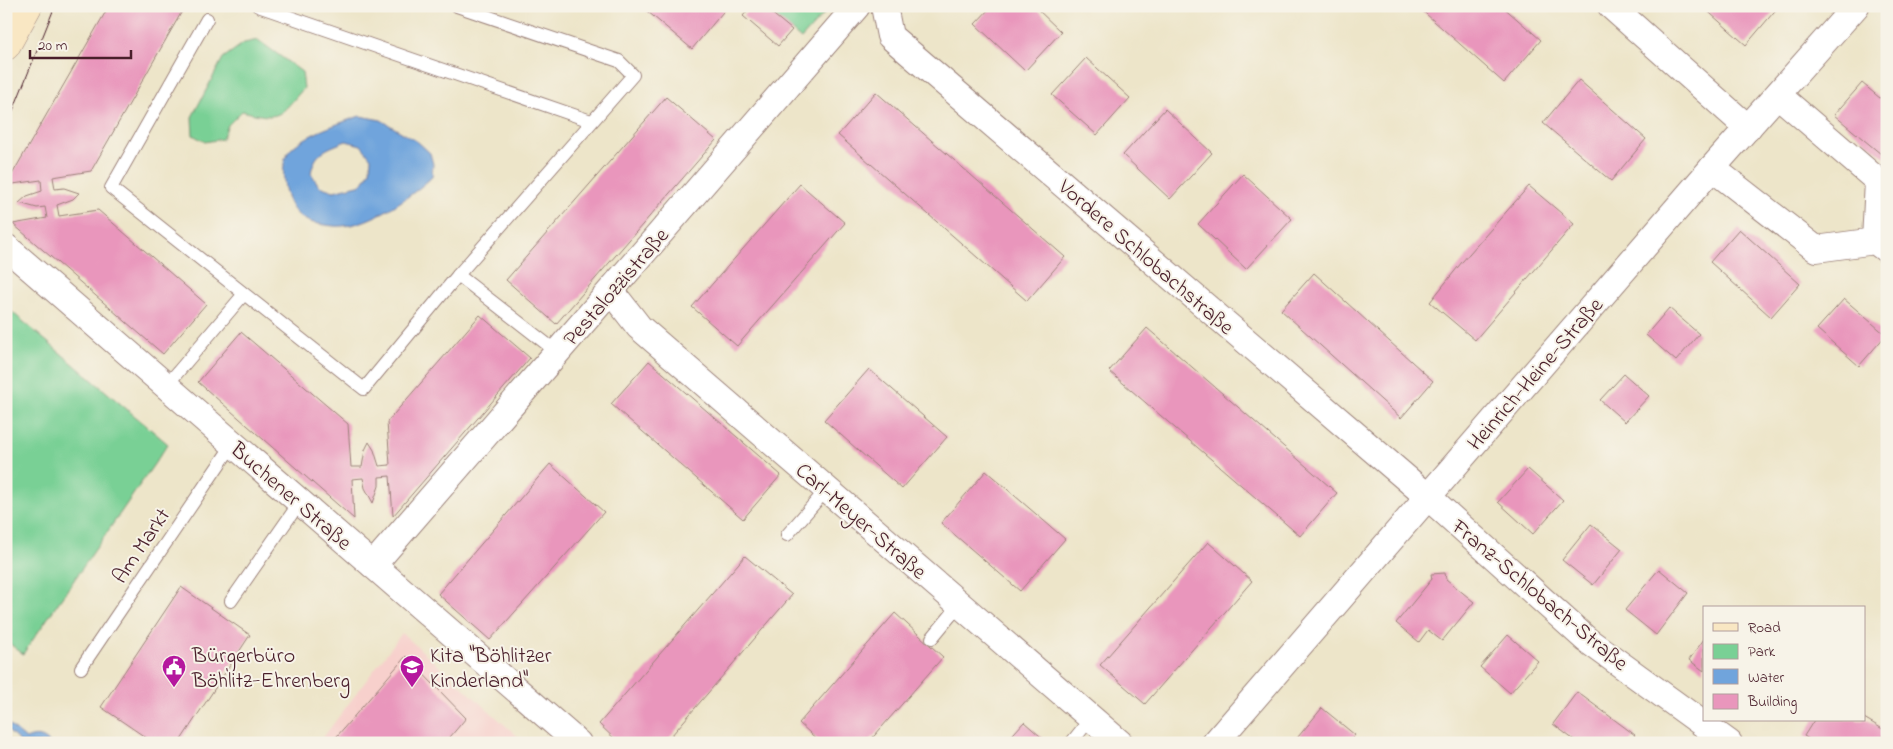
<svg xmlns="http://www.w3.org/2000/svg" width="1893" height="749" viewBox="0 0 1893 749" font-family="'Indie Flower',sans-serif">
<rect width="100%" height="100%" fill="#f7f3e8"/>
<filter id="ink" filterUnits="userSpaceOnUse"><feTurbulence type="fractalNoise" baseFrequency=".02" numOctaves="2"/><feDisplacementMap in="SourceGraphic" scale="10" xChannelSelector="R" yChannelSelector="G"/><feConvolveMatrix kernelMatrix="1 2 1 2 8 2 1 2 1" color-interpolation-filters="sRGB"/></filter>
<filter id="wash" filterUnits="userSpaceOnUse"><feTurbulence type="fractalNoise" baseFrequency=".0096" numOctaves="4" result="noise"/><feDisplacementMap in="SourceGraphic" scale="20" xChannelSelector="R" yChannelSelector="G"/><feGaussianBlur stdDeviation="1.12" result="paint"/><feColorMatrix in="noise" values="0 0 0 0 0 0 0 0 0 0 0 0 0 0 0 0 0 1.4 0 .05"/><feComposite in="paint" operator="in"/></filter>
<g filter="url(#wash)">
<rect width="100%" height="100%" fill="#ede5c9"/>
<path fill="#f7d0cc" d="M402 633 525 743H319Z"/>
<g fill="#79d095" stroke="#627860">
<path d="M763 6H831L801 39Z"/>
<path d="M258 40 302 72 304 88C278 117 282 121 242 111L228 125 222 139 205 142 193 135 192 117 223 58 244 43Z"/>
<path d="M6 311 12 312 168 444 23 654 6 641Z"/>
</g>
<g fill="#70a4dc" stroke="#5d6284" fill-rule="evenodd">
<path d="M360 116 381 120 418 142 430 153 433 164 432 177C412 196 371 225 342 226 335 227 327 225 319 224 296 221 286 203 284 181 283 170 283 157 291 149 306 134 340 123 360 116ZM346 141 361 145 371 158 370 171 362 184 334 191 319 186 311 173C315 151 327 149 346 141Z"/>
<path d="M6 722 26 739C35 735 42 735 50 743H21L6 729Z"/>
</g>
<g id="blocks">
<g fill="#e996bc">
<path d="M109 6H185L91 171 53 177 55 189 64 188 79 193 73 199 57 205 59 216 98 210 206 304 163 354 13 224 47 218 45 207 37 208 19 203 27 196 42 191 41 180 6 185Z"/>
<path d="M641 6H728L692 49Z"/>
<path d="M751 6H763L792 30 778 46 743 16Z"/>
<path d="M992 6H1034L1061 32 1025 71 975 24Z"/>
<path d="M1417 6H1502L1541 40 1504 83Z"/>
<path d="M1702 6H1779L1746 45Z"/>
<path d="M1086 58 1130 98 1097 135 1052 95Z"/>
<path d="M1579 80 1646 139 1611 181 1543 123Z"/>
<path d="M1862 83 1887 104V159L1834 115Z"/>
<path d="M876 92 1065 257 1027 301 838 135Z"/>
<path d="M666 97 716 140 556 324 506 280Z"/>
<path d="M1165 109 1212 153 1170 199 1123 155Z"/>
<path d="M1243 174 1292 219 1246 269 1198 224Z"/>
<path d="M800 184 845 223 737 346 692 307Z"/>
<path d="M1529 186 1574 224 1475 340 1430 302 1462 262Z"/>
<path d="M1739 229 1800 284 1771 317 1710 262Z"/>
<path d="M1314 273 1433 381 1401 418 1281 310Z"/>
<path d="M1844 299 1886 335 1859 366 1817 329Z"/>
<path d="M1669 308 1699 334 1676 361 1646 335Z"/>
<path d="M480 315 530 358 393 516 390 476 379 477V486L373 503 365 488 363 478 352 479 354 519 198 382 241 332 348 424 351 467H362L365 450 369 442 374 450 379 466 390 465 387 422Z"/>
<path d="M1147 328 1337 493 1300 536 1109 371Z"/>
<path d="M649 361 781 475 743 519 611 404Z"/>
<path d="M869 369 947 437 902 489 824 420Z"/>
<path d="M1624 374 1649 396 1625 422 1600 400Z"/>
<path d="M550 464 604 512 490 640 438 594Z"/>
<path d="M1528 469 1563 500 1533 534 1498 502Z"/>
<path d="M986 471 1065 539 1020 591 941 523Z"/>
<path d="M1591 524 1622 549 1593 585 1562 560Z"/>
<path d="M1208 542 1252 581 1145 704 1100 665Z"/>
<path d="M745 556 792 595 665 743H619L599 724Z"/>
<path d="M1659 569 1688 593 1656 635 1625 610Z"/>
<path d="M1445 573 1446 579 1474 602 1442 641 1428 630 1419 642 1396 623 1432 579 1431 574Z"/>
<path d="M181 587 250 635 179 743H154L101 707Z"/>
<path d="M895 613 943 657 868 743H821L799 723Z"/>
<path d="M1508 635 1538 661 1510 693 1480 667Z"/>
<path d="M1704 639V671L1689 660Z"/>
<path d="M406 656 466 718 445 743H331Z"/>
<path d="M1577 692 1635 735 1629 743H1578L1553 724Z"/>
<path d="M1322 708 1355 735 1348 743H1293Z"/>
<path d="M1864 718 1886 731 1879 743H1815L1804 736 1814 720H1864Z"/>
<path d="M1024 722 1048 743H1005Z"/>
</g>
</g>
</g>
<g filter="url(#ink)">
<use href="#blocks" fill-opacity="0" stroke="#9c827a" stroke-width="1"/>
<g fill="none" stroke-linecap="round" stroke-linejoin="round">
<defs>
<g id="lane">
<path d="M258 6 591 121"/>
<path d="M207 19 111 188 364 389 458 275 633 75 619 61 457 6"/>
<path d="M458 275 557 352"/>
<path d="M166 386 244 294"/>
<path d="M787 535 827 489"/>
<path d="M231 601 300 502"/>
<path d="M932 638 960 604"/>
<path d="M81 668 233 444"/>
<path d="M1071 743 1091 718"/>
</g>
<g id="street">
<path d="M884 6 890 36 1427 496 1587 640 1729 743"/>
<path d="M1611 6 1748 128"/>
<path d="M1778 95 1878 181 1875 241"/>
<path d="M1712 168 1816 249 1875 241 1887 250"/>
<path d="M6 247 578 743"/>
<path d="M611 291 639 327 1120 743"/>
<path d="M373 565 857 6"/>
<path d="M1215 743 1712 168 1856 6"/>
</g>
<path id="secondary" d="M6 46 28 6"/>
</defs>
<use href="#lane" stroke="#9c827a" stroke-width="14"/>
<use href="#street" stroke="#9c827a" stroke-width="28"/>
<use href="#secondary" stroke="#9c827a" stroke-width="29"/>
<use href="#lane" stroke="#fff" stroke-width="12"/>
<use href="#street" stroke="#fff" stroke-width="26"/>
<use href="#secondary" stroke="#f9e7c3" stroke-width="28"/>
<path stroke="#4a1f2b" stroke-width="1" d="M6 128 55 6"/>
</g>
</g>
<defs>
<symbol id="civic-pin" viewBox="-11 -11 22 30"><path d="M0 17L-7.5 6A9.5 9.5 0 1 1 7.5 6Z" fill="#b5179e" stroke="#f7f3e8"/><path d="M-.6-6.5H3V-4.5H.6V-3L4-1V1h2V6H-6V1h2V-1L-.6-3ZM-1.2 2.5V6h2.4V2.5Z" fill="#fff"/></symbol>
<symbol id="school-pin" viewBox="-11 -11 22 30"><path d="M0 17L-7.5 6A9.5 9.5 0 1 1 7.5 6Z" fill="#b5179e" stroke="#f7f3e8"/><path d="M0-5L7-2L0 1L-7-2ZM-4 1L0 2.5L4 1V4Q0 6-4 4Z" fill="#fff"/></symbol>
</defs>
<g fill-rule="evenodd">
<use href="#civic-pin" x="160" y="653" width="28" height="38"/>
<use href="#school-pin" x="398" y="653" width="28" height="38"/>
</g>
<g text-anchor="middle" stroke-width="4" stroke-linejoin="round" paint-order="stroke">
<g font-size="22" fill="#4a1f2b" stroke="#f7f3e8">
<text transform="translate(1147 256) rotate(41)" y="8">Vordere Schlobachstraße</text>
<text transform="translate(615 286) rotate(-49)" y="8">Pestalozzistraße</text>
<text transform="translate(1534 373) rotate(-49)" y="8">Heinrich-Heine-Straße</text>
<text transform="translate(292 495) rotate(41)" y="8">Buchener Straße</text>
<text transform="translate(862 520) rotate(41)" y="8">Carl-Meyer-Straße</text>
<text transform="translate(140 545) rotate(-56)" y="8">Am Markt</text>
<text transform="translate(1541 594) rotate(40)" y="8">Franz-Schlobach-Straße</text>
</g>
<g font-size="22" fill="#4a1f2b" stroke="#f7f3e8" text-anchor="start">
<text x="192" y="662">Bürgerbüro<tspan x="192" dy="25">Böhlitz-Ehrenberg</tspan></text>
<text x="430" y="662">Kita "Böhlitzer<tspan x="430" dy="25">Kinderland"</tspan></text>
</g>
</g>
<rect width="1893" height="749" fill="none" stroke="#f7f3e8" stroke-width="25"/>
<rect x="1703" y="606" width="162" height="115" fill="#f7f3e8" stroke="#b29e9c"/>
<rect x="1713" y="623" width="25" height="8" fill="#f9e7c3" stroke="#b29e9c"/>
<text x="1748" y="632" font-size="15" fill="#4a1f2b">Road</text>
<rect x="1713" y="644" width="25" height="15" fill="#79d095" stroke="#b29e9c"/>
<text x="1748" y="656" font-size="15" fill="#4a1f2b">Park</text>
<rect x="1713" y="669" width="25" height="15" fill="#70a4dc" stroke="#b29e9c"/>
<text x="1748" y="682" font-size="15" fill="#4a1f2b">Water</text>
<rect x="1713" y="694" width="25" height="15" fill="#e996bc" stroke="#b29e9c"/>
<text x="1748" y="706" font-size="15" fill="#4a1f2b">Building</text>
<path d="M30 50v8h101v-8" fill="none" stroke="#4a1f2b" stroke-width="2.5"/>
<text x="38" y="50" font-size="15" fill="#4a1f2b" stroke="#f7f3e8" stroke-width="4" paint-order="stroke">20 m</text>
</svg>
